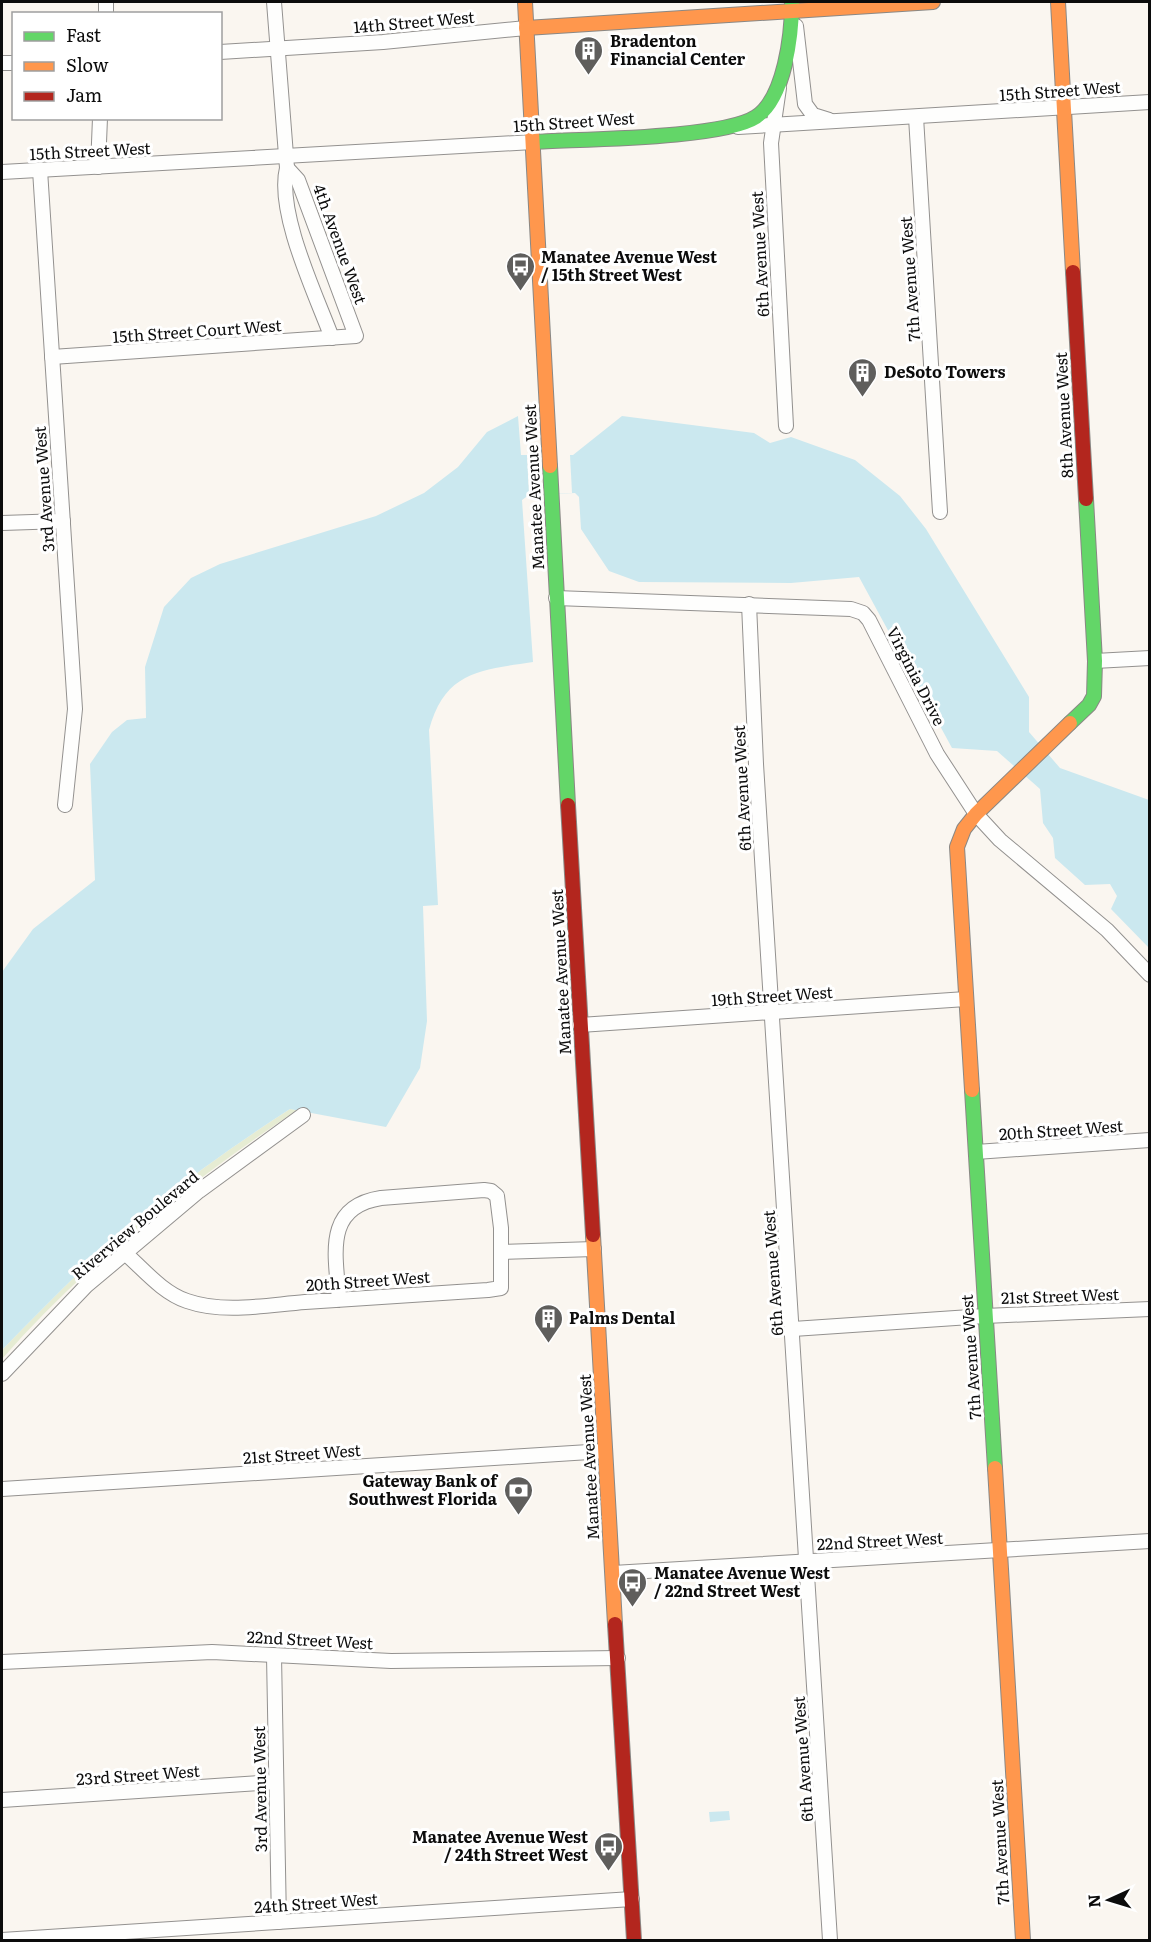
<svg xmlns="http://www.w3.org/2000/svg" width="1151" height="1942" viewBox="0 0 1151 1942" font-family="Literata,serif">
<rect width="100%" height="100%" fill="#faf6f0"/>
<path fill="#e6ecd3" d="M290 1109 297 1110C190 1182 87 1262 2 1359V1350C50 1301 98 1251 152 1208 196 1172 242 1140 290 1109Z"/>
<g fill="#cbe8ef">
<path d="M518 416 521 455H573L622 416 754 433 770 443 791 437 855 460 900 496 926 529 1029 697V732L1060 768 1149 800V948L1111 909 1117 896 1110 884 1085 885 1055 858 1053 838 1043 823 1040 789 997 751 952 748 859 577 791 583 639 582 609 571 581 529 579 497 575 493 529 495 522 500 533 662C480 670 445 671 429 730L438 905 423 906 427 1021 420 1068 386 1127 290 1109C242 1140 196 1172 152 1208 98 1251 50 1301 2 1350V972L33 929 95 880 90 764 112 732 127 720 146 718 145 667 164 607 191 578 220 564 376 516 424 493 458 467 487 432Z"/>
<path d="M729 1811 730 1820 710 1822 709 1812Z"/>
</g>
<path fill="#faf6f0" d="M527 455H570L572 493 529 495Z"/>
<g fill="none" stroke-linecap="round" stroke-linejoin="round">
<defs>
<g id="street">
<path d="M274 2 287 168C276 212 316 295 332 338"/>
<path d="M106 14V2"/>
<path d="M796 26 805 104 813 115 829 120"/>
<path d="M220 52 383 42 526 28"/>
<path d="M2 63H14"/>
<path d="M779 88 771 143 786 426"/>
<path d="M916 117 940 512"/>
<path d="M738 127 1150 102"/>
<path d="M98 167 100 118"/>
<path d="M40 170 75 709 65 805"/>
<path d="M2 172 533 142"/>
<path d="M52 357 356 336 298 180 287 168"/>
<path d="M2 523 63 521"/>
<path d="M556 598 851 609 863 613 869 620 937 754 976 814 1000 840 1107 930 1150 975"/>
<path d="M749 604 756 764 830 1940"/>
<path d="M1095 661 1150 658"/>
<path d="M580 1025 966 999"/>
<path d="M976 1152 1150 1140"/>
<path d="M501 1252 594 1249"/>
<path d="M126 1254C144 1270 163 1293 187 1301 224 1314 267 1305 305 1302 366 1298 427 1294 488 1290L501 1288V1228L497 1196 491 1191 484 1190 381 1198C323 1207 336 1256 339 1300"/>
<path d="M793 1329 985 1316 1150 1309"/>
<path d="M2 1374 86 1286 199 1191 303 1115"/>
<path d="M2 1489 605 1451"/>
<path d="M613 1573 1150 1541"/>
<path d="M274 1656 279 1922"/>
<path d="M2 1662 212 1652 391 1661 618 1658"/>
<path d="M2 1800 276 1782"/>
<path d="M2 1940 632 1899"/>
</g>
<g id="fast">
<path d="M533 142C579 139 722 139 756 117 785 98 792 34 792 2"/>
<path d="M550 466 568 805"/>
<path d="M1070 723 1089 705 1094 696 1095 661 1086 499"/>
<path d="M972 1090 995 1468"/>
</g>
<g id="slow">
<path d="M525 2 550 466"/>
<path d="M1058 2 1073 272"/>
<path d="M526 28 933 2"/>
<path d="M972 1090 957 847 964 829 976 814 1070 723"/>
<path d="M593 1235 615 1624"/>
<path d="M995 1468 1023 1940"/>
</g>
<g id="jam">
<path d="M1073 272 1086 499"/>
<path d="M568 805 593 1235"/>
<path d="M615 1624 634 1940"/>
</g>
</defs>
<use href="#street" stroke="#93918f" stroke-width="16"/>
<use href="#fast" stroke="#8a8885" stroke-width="16"/>
<use href="#slow" stroke="#8a8885" stroke-width="16"/>
<use href="#jam" stroke="#8a8885" stroke-width="16"/>
<use href="#street" stroke="#fefefd" stroke-width="14"/>
<use href="#fast" stroke="#63d668" stroke-width="14"/>
<use href="#slow" stroke="#ff974d" stroke-width="14"/>
<use href="#jam" stroke="#b3261e" stroke-width="14"/>
</g>
<defs>
<symbol id="building-pin" viewBox="-11 -11 22 30"><path d="M0 17L-7.5 6A9.5 9.5 0 1 1 7.5 6Z" fill="#5f5e5c" stroke="#fff"/><path d="M-4-6H4V6H1V3H-1V6H-4ZM-2.5-4.3h1.7v1.8h-1.7ZM.8-4.3h1.7v1.8H.8ZM-2.5-1h1.7V.8h-1.7ZM.8-1h1.7V.8H.8Z" fill="#fff"/></symbol>
<symbol id="bus-pin" viewBox="-11 -11 22 30"><path d="M0 17L-7.5 6A9.5 9.5 0 1 1 7.5 6Z" fill="#5f5e5c" stroke="#fff"/><path d="M-5-6H5V4H4V6H2V4H-2V6H-4V4H-5ZM-3.5-4V0h7V-4ZM-3.5 1.2v1.5H-2V1.2ZM2 1.2v1.5H3.5V1.2Z" fill="#fff"/></symbol>
<symbol id="bank-pin" viewBox="-11 -11 22 30"><path d="M0 17L-7.5 6A9.5 9.5 0 1 1 7.5 6Z" fill="#5f5e5c" stroke="#fff"/><path d="M-6-4H6V4H-6ZM0-2.3a2.3 2.3 0 1 0 0 4.6a2.3 2.3 0 1 0 0-4.6Z" fill="#fff"/></symbol>
</defs>
<g fill-rule="evenodd">
<use href="#building-pin" x="572" y="34" width="33" height="45"/>
<use href="#bus-pin" x="504" y="250" width="33" height="45"/>
<use href="#building-pin" x="846" y="356" width="33" height="45"/>
<use href="#building-pin" x="532" y="1302" width="33" height="45"/>
<use href="#bank-pin" x="502" y="1474" width="33" height="45"/>
<use href="#bus-pin" x="616" y="1566" width="33" height="45"/>
<use href="#bus-pin" x="592" y="1830" width="33" height="45"/>
</g>
<g text-anchor="middle" stroke-width="6" stroke-linejoin="round" paint-order="stroke">
<g font-size="16" fill="#0c0c0c" stroke="#fff">
<text transform="translate(414 22) rotate(-5)" y="6">14th Street West</text>
<text transform="translate(1060 91) rotate(-4)" y="6">15th Street West</text>
<text transform="translate(574 122) rotate(-4)" y="6">15th Street West</text>
<text transform="translate(90 151) rotate(-3)" y="6">15th Street West</text>
<text transform="translate(340 244) rotate(70)" y="6">4th Avenue West</text>
<text transform="translate(760 254) rotate(-93)" y="6">6th Avenue West</text>
<text transform="translate(910 279) rotate(-94)" y="6">7th Avenue West</text>
<text transform="translate(197 331) rotate(-4)" y="6">15th Street Court West</text>
<text transform="translate(1064 415) rotate(-93)" y="6">8th Avenue West</text>
<text transform="translate(534 487) rotate(-93)" y="6">Manatee Avenue West</text>
<text transform="translate(44 489) rotate(-94)" y="6">3rd Avenue West</text>
<text transform="translate(916 676) rotate(63)" y="6">Virginia Drive</text>
<text transform="translate(742 788) rotate(-93)" y="6">6th Avenue West</text>
<text transform="translate(561 972) rotate(-93)" y="6">Manatee Avenue West</text>
<text transform="translate(772 996) rotate(-4)" y="6">19th Street West</text>
<text transform="translate(1061 1130) rotate(-4)" y="6">20th Street West</text>
<text transform="translate(135 1225) rotate(-40)" y="6">Riverview Boulevard</text>
<text transform="translate(773 1273) rotate(-94)" y="6">6th Avenue West</text>
<text transform="translate(368 1281) rotate(-4)" y="6">20th Street West</text>
<text transform="translate(1060 1296) rotate(-2)" y="6">21st Street West</text>
<text transform="translate(971 1357) rotate(-94)" y="6">7th Avenue West</text>
<text transform="translate(302 1454) rotate(-4)" y="6">21st Street West</text>
<text transform="translate(589 1457) rotate(-93)" y="6">Manatee Avenue West</text>
<text transform="translate(880 1541) rotate(-3)" y="6">22nd Street West</text>
<text transform="translate(310 1640) rotate(3)" y="6">22nd Street West</text>
<text transform="translate(803 1759) rotate(-94)" y="6">6th Avenue West</text>
<text transform="translate(138 1775) rotate(-4)" y="6">23rd Street West</text>
<text transform="translate(260 1789) rotate(-91)" y="6">3rd Avenue West</text>
<text transform="translate(1000 1842) rotate(-93)" y="6">7th Avenue West</text>
<text transform="translate(316 1903) rotate(-4)" y="6">24th Street West</text>
</g>
<g font-size="16" font-weight="bold" fill="#0c0c0c" stroke="#fff" text-anchor="start">
<text x="610" y="47">Bradenton<tspan x="610" dy="18">Financial Center</tspan></text>
<text x="541" y="263">Manatee Avenue West<tspan x="541" dy="18">/ 15th Street West</tspan></text>
<text x="884" y="378">DeSoto Towers</text>
<text x="569" y="1324">Palms Dental</text>
<text x="497" y="1487" text-anchor="end">Gateway Bank of<tspan x="497" dy="18">Southwest Florida</tspan></text>
<text x="654" y="1579">Manatee Avenue West<tspan x="654" dy="18">/ 22nd Street West</tspan></text>
<text x="588" y="1843" text-anchor="end">Manatee Avenue West<tspan x="588" dy="18">/ 24th Street West</tspan></text>
</g>
</g>
<rect width="1151" height="1942" fill="none" stroke="#0c0c0c" stroke-width="6"/>
<rect x="12" y="12" width="210" height="108" fill="#ffffff" stroke="#9e9e9e" stroke-width="1.5"/>
<rect x="24" y="32" width="30" height="9" fill="#63d668" stroke="#9e9e9e" stroke-width="1.5"/>
<text x="66" y="42" font-size="18" fill="#0c0c0c">Fast</text>
<rect x="24" y="62" width="30" height="9" fill="#ff974d" stroke="#9e9e9e" stroke-width="1.5"/>
<text x="66" y="72" font-size="18" fill="#0c0c0c">Slow</text>
<rect x="24" y="92" width="30" height="9" fill="#b3261e" stroke="#9e9e9e" stroke-width="1.5"/>
<text x="66" y="102" font-size="18" fill="#0c0c0c">Jam</text>
<g transform="translate(1109 1900) rotate(266)" stroke="#ffffff" stroke-width="4.5" paint-order="stroke">
<path d="M0-4.5L10 22L0 15L-10 22Z" fill="#0c0c0c"/>
<text y="-9" font-size="16" font-weight="bold" text-anchor="middle" fill="#0c0c0c">N</text>
</g>
</svg>
